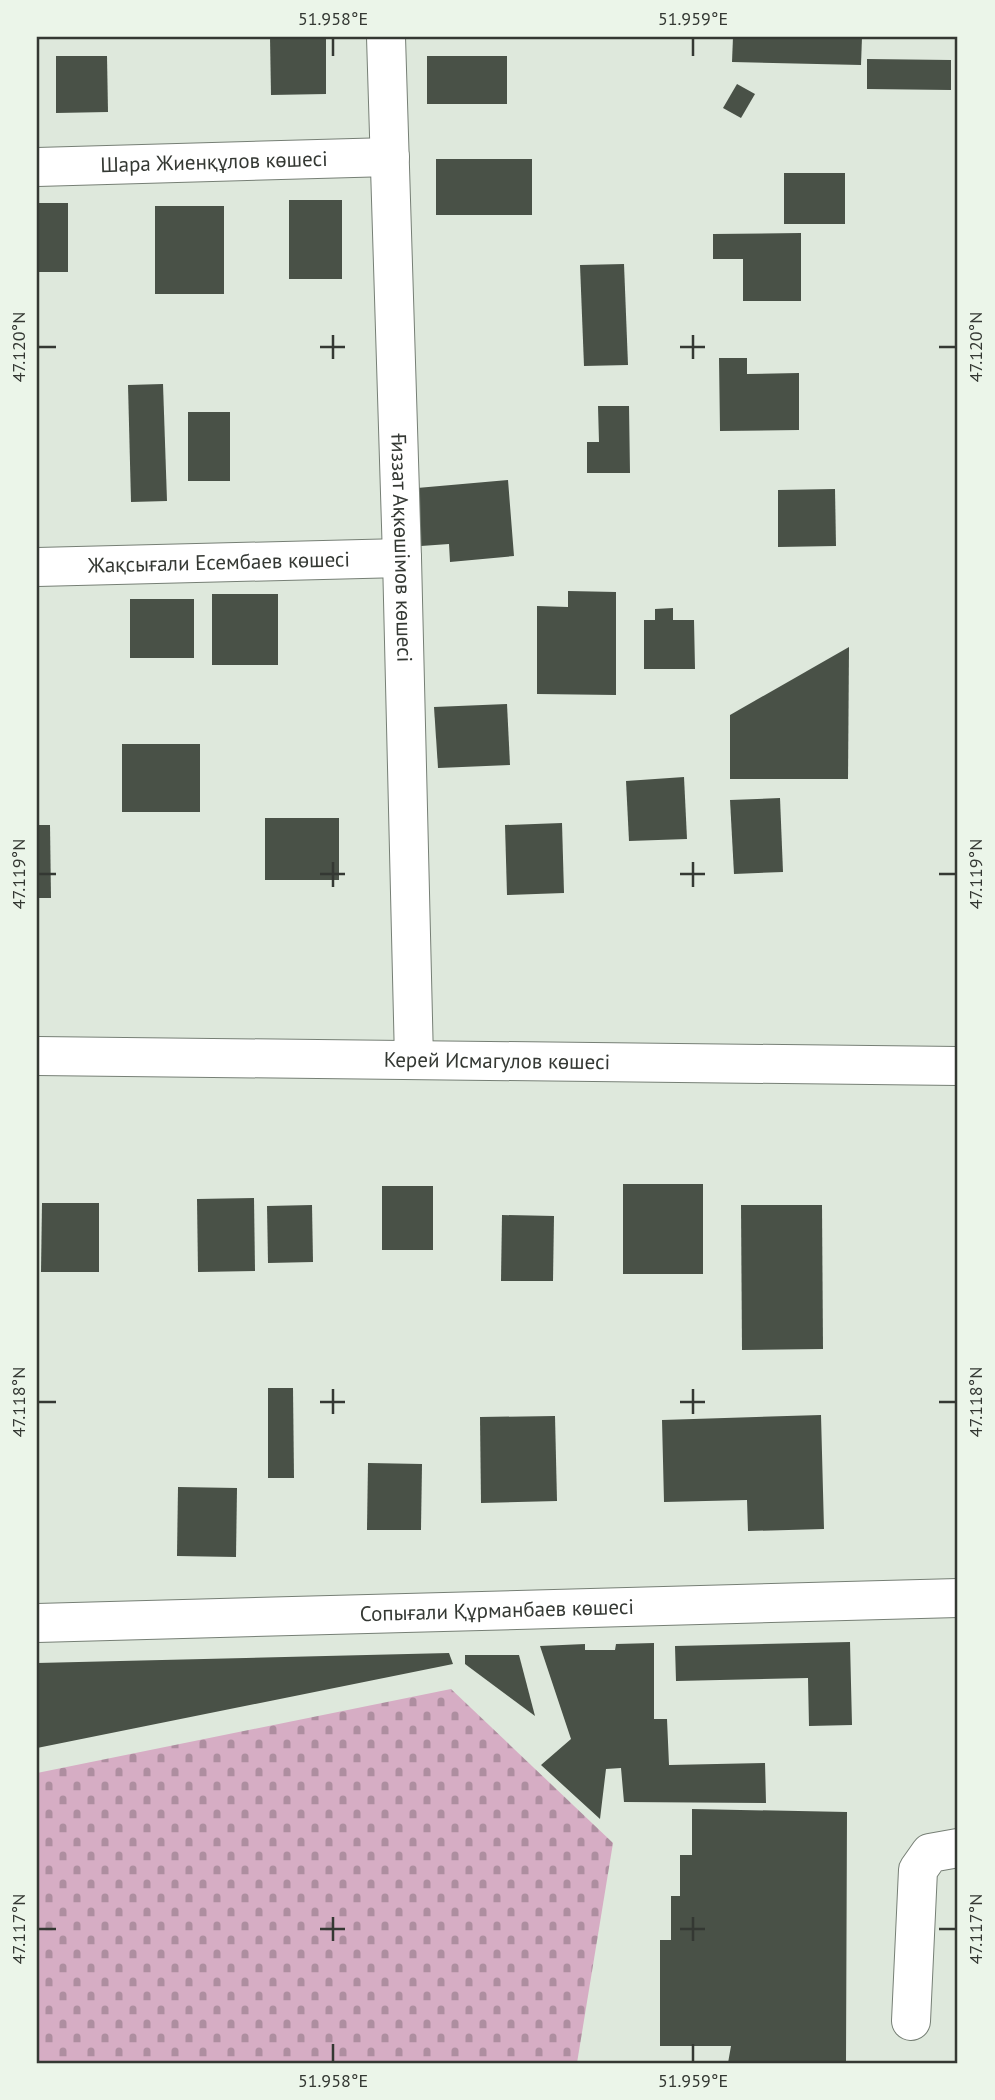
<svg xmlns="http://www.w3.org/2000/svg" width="995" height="2100" viewBox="0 0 995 2100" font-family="'PT Sans',sans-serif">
<defs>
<pattern id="cemetery-stones" width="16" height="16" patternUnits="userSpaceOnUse" patternTransform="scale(1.75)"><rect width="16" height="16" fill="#d6adc4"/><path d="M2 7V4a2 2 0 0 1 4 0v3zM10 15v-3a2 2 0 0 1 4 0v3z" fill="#ae8ea0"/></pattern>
</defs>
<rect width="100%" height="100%" fill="#dee8dc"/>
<path fill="url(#cemetery-stones)" d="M451 1689 613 1843 577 2063H37V1773Z"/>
<g fill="#495147">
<path d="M270 37H326V94L271 95Z"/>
<path d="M733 37H862L861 65 732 62Z"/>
<path d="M56 56H107L108 112 56 113Z"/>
<rect x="427" y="56" width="80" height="48"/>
<path d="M867 59 951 60V90L867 89Z"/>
<path d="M737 84 755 94 741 118 723 108Z"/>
<rect x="436" y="159" width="96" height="56"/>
<rect x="784" y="173" width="61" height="51"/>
<rect x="289" y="200" width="53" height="79"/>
<rect x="37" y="203" width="31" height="69"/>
<rect x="155" y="206" width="69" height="88"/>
<path d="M801 233V301H743V259H713V234Z"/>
<path d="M624 264 628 365 584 366 580 265Z"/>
<path d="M719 358H747V374L799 373V430L720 431Z"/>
<path d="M163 384 167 501 131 502 128 385Z"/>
<path d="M598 406H629L630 473H587V442H599Z"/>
<rect x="188" y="412" width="42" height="69"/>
<path d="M508 480 514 556 450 562 449 544 421 546 417 488Z"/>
<path d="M835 489 836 546 778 547V490Z"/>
<path d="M568 591 616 592V695L537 694V606L568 607Z"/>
<rect x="212" y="594" width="66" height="71"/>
<rect x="130" y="599" width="64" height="59"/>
<path d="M673 608V620H694L695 669H644V620H655V609Z"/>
<path d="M849 647 848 779H730V715Z"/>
<path d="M507 704 510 765 438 768 434 707Z"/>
<rect x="122" y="744" width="78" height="68"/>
<path d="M684 777 687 839 629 841 626 781Z"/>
<path d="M780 798 783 872 734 874 730 800Z"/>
<rect x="265" y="818" width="74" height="62"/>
<path d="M562 823 564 893 507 895 505 825Z"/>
<path d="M37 825H50L51 898H37Z"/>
<rect x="623" y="1184" width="80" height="90"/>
<rect x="382" y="1186" width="51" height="64"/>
<path d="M254 1198 255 1271 198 1272 197 1199Z"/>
<path d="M42 1203H99V1272H41Z"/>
<path d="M312 1205 313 1262 268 1263 267 1206Z"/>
<path d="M741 1205H822L823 1349 742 1350Z"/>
<path d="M502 1215 554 1216 553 1281H501Z"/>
<path d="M268 1388H293L294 1478H268Z"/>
<path d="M821 1415 824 1529 748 1531 747 1500 664 1502 662 1420Z"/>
<path d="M555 1416 557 1501 481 1503 480 1417Z"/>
<path d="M368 1463 422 1464 421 1530H367Z"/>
<path d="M178 1487 237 1488 236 1557 177 1556Z"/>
<path d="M850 1642 852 1725 809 1726 808 1678 676 1681 675 1646Z"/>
<path d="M654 1643V1719H667L669 1765 765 1763 766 1803 624 1802 621 1768 606 1769 600 1819 541 1765 571 1739 540 1646 585 1644V1650H615L616 1644Z"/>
<path d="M449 1653 453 1664 37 1748V1663Z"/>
<path d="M465 1655H519L535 1716 465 1664Z"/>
<path d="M692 1809 847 1812 846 2063H728L731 2046H660V1940H671V1896H680V1855H692Z"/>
</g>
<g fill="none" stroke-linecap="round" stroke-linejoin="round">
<defs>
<g id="minor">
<path id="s1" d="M386 37 402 558 414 1060"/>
<path id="s2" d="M37 167 390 157"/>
<path id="s3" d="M37 567 402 558"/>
<path id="s4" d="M37 1056 958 1066"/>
<path id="s5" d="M37 1623 958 1598"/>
<path d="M911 2021 918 1870 930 1853 958 1848"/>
</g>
</defs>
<use href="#minor" stroke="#767f75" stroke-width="40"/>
<use href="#minor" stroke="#fff" stroke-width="38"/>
</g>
<path fill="none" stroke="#343833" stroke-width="2.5" d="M333 38V56M693 38V56M333 335V359M693 335V359M38 347H56M320 347H345M680 347H705M939 347H956M333 862V887M693 862V887M38 874H56M320 874H345M680 874H705M939 874H956M333 1389V1414M693 1389V1414M38 1402H56M320 1402H345M680 1402H705M939 1402H956M333 1917V1941M693 1917V1941M38 1929H56M320 1929H345M680 1929H705M939 1929H956M333 2044V2062M693 2044V2062"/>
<g text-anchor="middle" stroke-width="7" stroke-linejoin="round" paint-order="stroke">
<g font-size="21" fill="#343833" stroke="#ebf5e9">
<text dy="7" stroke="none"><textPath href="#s2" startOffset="177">Шара Жиенқұлов көшесі</textPath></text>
<text dy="7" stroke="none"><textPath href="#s1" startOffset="511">Ғиззат Ақкөшімов көшесi</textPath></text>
<text dy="7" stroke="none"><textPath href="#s3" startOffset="182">Жақсығали Есембаев көшесi</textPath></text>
<text dy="7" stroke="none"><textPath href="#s4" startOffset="460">Керей Исмагулов көшесі</textPath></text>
<text dy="7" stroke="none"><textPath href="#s5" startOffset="460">Сопығали Құрманбаев көшесі</textPath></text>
</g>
</g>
<rect width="995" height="2100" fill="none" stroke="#ebf5e9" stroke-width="77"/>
<rect x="38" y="38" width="918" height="2024" fill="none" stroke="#343833" stroke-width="2.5"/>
<g font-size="18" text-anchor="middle" fill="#343833">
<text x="333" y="25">51.958°E</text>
<text x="693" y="25">51.959°E</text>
<text transform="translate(19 347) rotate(-90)" y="6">47.120°N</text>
<text transform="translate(976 347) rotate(-90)" y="6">47.120°N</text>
<text transform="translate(19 874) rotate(-90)" y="6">47.119°N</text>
<text transform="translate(976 874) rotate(-90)" y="6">47.119°N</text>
<text transform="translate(19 1402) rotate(-90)" y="6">47.118°N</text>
<text transform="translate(976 1402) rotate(-90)" y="6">47.118°N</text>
<text transform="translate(19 1929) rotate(-90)" y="6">47.117°N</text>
<text transform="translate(976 1929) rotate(-90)" y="6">47.117°N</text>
<text x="333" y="2087">51.958°E</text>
<text x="693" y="2087">51.959°E</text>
</g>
</svg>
